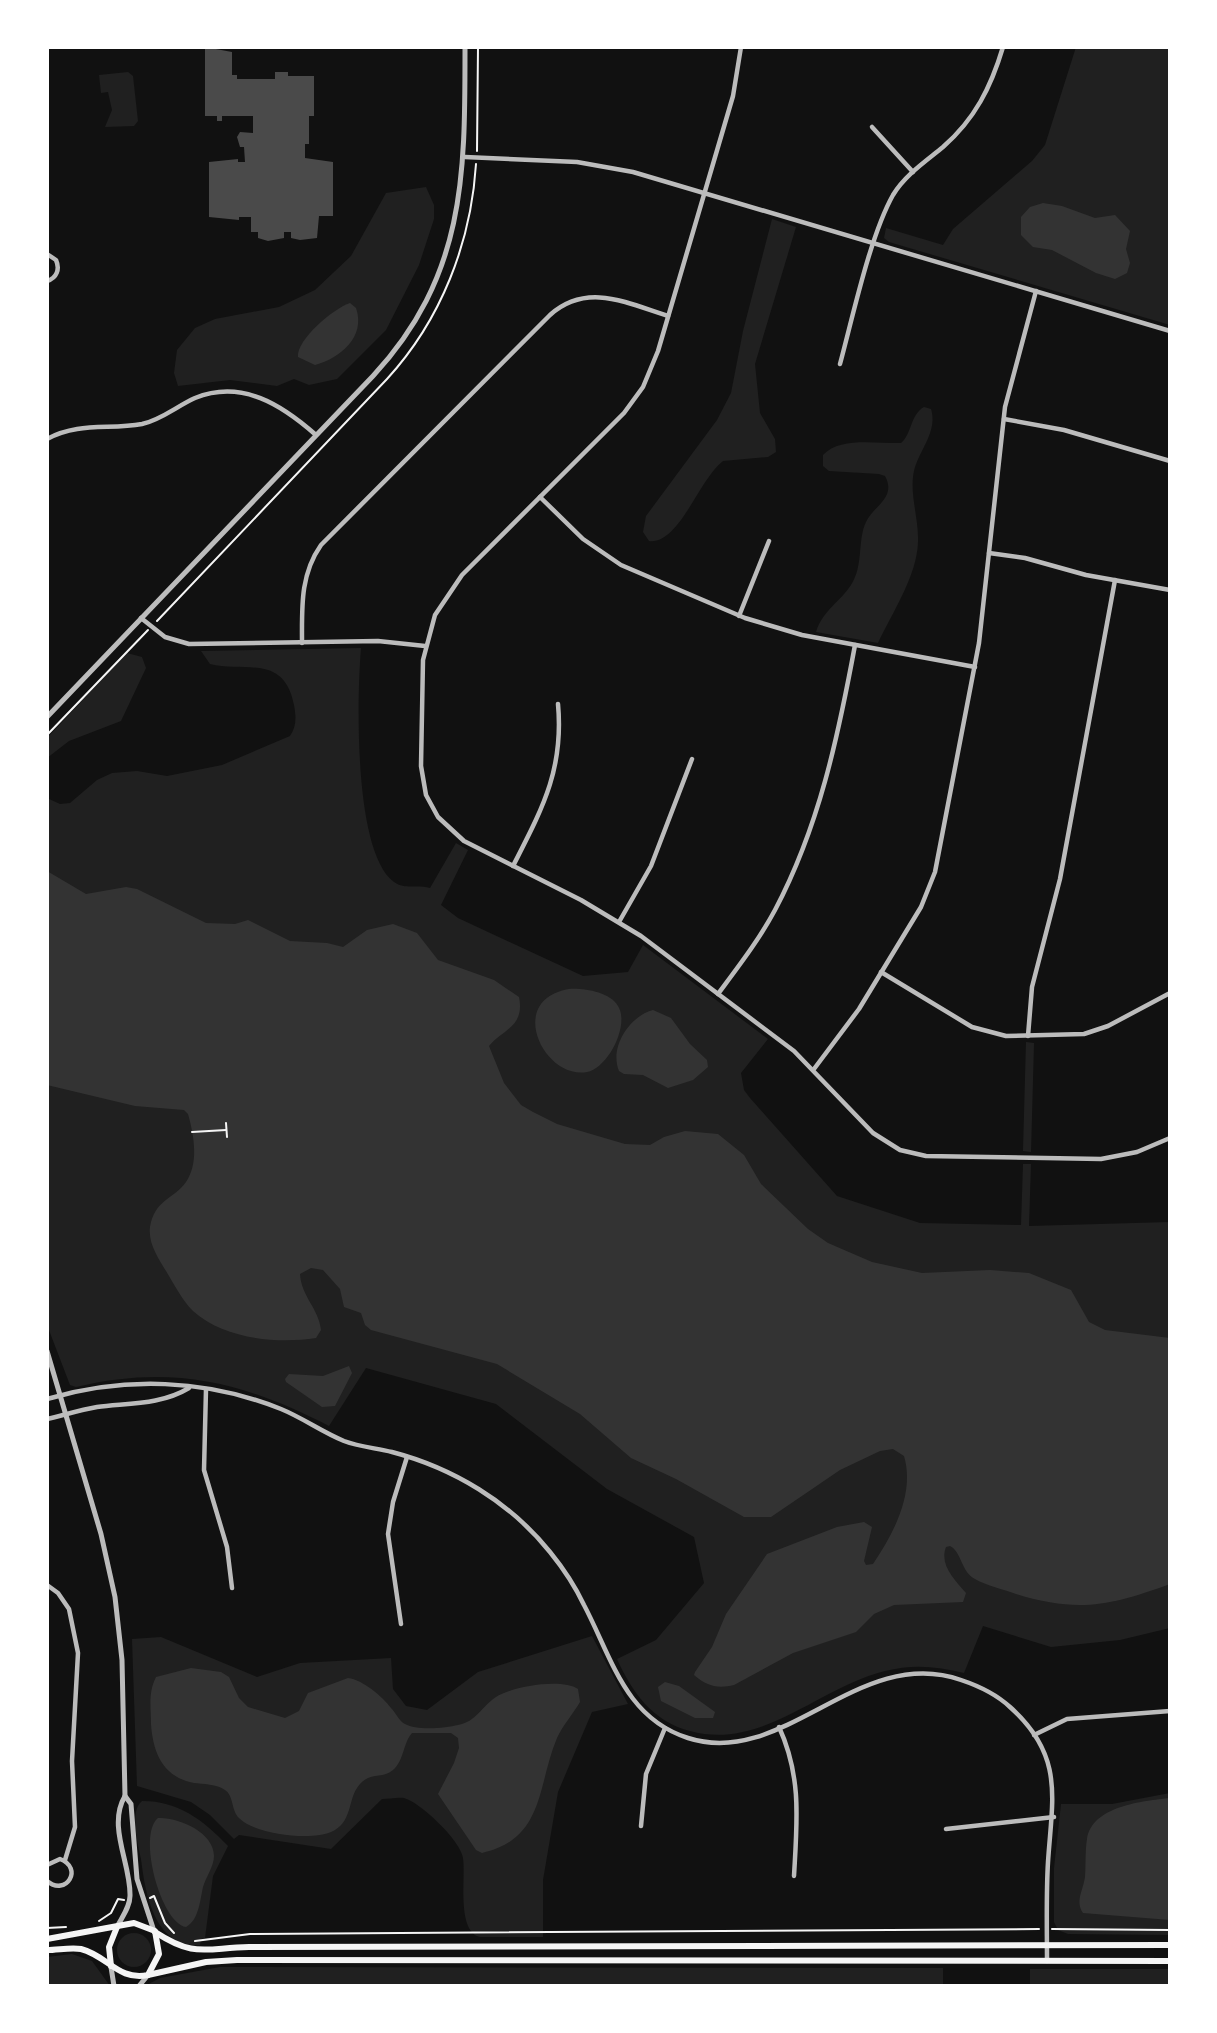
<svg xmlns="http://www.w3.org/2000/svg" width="1217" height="2033" viewBox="0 0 1217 2033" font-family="'Public Sans',sans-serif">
<rect width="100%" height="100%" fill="#111"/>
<g fill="#202020">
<path d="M1076 47H1170V325L889 242 884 238 886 228 943 245 953 229 1032 161 1045 145Z"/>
<path d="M128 72 133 76 138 121 134 126 105 127 112 110 108 92 101 93 99 75Z"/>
<path d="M426 187 434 205V219L419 265 386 330 337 379 309 385 294 379 277 386 230 380 178 386 174 373 177 350 195 328 215 319 279 307 315 290 351 256 386 193Z"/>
<path d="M772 219 796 227 755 364 760 413 775 439 776 452 768 457 723 461C699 479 679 545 649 541L643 532 646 516 717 420 731 393 743 331Z"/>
<path d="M924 407 931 409C938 432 919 450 914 471 909 493 919 519 918 542 917 576 892 613 878 643L816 632C823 610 840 602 851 585 864 565 857 541 866 522 873 506 897 498 885 476L879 474 829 471 823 466V455C840 436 878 444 901 443 912 434 910 415 924 407Z"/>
<path d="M361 648C357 695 353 852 394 882 405 890 417 884 430 888L456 843 468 850 441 905 458 918 583 976 628 972 643 945 768 1039 741 1073 744 1090 750 1098 837 1196 920 1223 1021 1225 1023 1164H1031L1029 1226 1170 1222V1628L1120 1640 1051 1647 983 1626 964 1673C937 1666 912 1664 885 1671 819 1687 762 1751 690 1731 652 1721 632 1692 617 1659L656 1640 704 1583 694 1537 607 1489 496 1404 366 1368 329 1426C244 1382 172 1364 76 1387L70 1385 47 1325V798L60 804 70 803 97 780 112 773 137 771 167 776 222 765 290 736C297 726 296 716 294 705 284 653 244 673 210 664L201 651Z"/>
<path d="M127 653 142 657 146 668 121 721 69 741 47 758V738Z"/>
<path d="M1026 1042 1034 1043 1031 1152 1023 1151Z"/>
<path d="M592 1636 628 1704 592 1712 558 1792 543 1880V1937H480C456 1931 466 1877 463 1858 461 1841 420 1802 404 1798 398 1797 388 1799 382 1799L331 1849 239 1835 234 1839 210 1815 191 1802 137 1786 132 1639 161 1637 257 1677 300 1663 391 1658 393 1689 406 1706 427 1710 478 1672Z"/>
<path d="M1170 1793V1935L1068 1934 1058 1930 1054 1922V1868L1061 1804H1112Z"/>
<path d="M142 1801C179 1801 203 1820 228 1846L213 1876 205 1938 201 1939 200 1945C154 1949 145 1891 141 1859 138 1844 129 1811 142 1801Z"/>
<circle cx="134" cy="1950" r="17"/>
<path d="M72 1954 92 1961 110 1986H47V1957Z"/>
<path d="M220 1967 943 1968V1986H145L160 1978Z"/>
<rect x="1030" y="1969" width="140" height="17"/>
</g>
<g fill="#333">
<path d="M1043 203 1062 206 1095 218 1115 215 1130 231 1126 249 1130 263 1127 273 1115 279 1096 273 1052 250 1033 247 1021 235V217L1030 207Z"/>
<path d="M350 303 356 308C366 337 340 358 315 365L298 357C296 340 334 308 350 303Z"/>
<path d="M47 871 86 894 126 887 137 889 206 923 235 924 248 920 290 941 327 943 343 947 367 930 393 924 417 933 438 960 494 980 519 997C525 1027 503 1029 489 1046L504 1083 521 1105 533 1112 557 1124 625 1144 650 1145 664 1137 685 1131 718 1134 744 1155 761 1184 808 1229 828 1243 872 1262 922 1273 990 1270 1029 1273 1071 1290 1089 1322 1105 1330 1170 1338V1584C1110 1606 1078 1613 1016 1594 1003 1589 987 1586 975 1579 961 1572 962 1552 950 1546L946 1547C939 1565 955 1580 966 1593L963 1602 894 1605 874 1614 856 1632 793 1653 734 1685C717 1689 707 1686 694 1675L695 1672 712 1647 726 1614 767 1554 837 1527 864 1522 872 1527 864 1561 866 1565 873 1564C894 1533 915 1493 904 1456L893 1449 880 1451 840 1470 771 1517H744L676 1479 631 1458 580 1414 497 1364 371 1330 365 1325 361 1313 344 1307 340 1289 323 1270 311 1268 300 1274C301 1296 319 1309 321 1330L316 1338C277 1344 224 1339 193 1311 182 1300 174 1284 166 1271 158 1258 148 1243 150 1227 155 1199 173 1200 186 1182 199 1163 194 1135 188 1114L184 1110 135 1106 47 1085Z"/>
<path d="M569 989C584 988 610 992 618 1006 630 1025 608 1068 587 1072 544 1080 505 1000 569 989Z"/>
<path d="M653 1010 671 1018 690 1044 707 1060 708 1067 693 1080 668 1088 643 1075 624 1074 619 1071C609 1047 630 1016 653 1010Z"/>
<path d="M349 1366 352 1373 335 1406 322 1407 286 1382 285 1379 289 1374 323 1376Z"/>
<path d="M191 1668 221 1672 229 1677 239 1698 248 1707 285 1718 299 1711 308 1693 348 1678C363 1680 382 1696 391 1708 396 1713 399 1721 405 1724 417 1731 446 1728 458 1725 476 1722 482 1706 496 1697 513 1686 562 1678 578 1689L580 1702C573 1714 563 1725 557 1738 537 1785 545 1839 482 1853L476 1850 438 1794 454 1763 459 1748 458 1738 451 1733H412C403 1743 404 1761 393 1770 381 1780 369 1770 357 1788 348 1801 352 1823 331 1832 310 1841 254 1834 239 1818 231 1810 234 1796 225 1790 217 1784 203 1784 194 1783 163 1777 153 1753 151 1724 151 1707 148 1693 156 1677Z"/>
<path d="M665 1682 679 1686 715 1712 713 1718H695L661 1701 658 1687Z"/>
<path d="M1170 1798V1920L1083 1913C1075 1901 1083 1891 1085 1877 1086 1865 1085 1851 1087 1839 1092 1806 1143 1801 1170 1798Z"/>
<path d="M158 1818C178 1817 214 1832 214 1856 214 1866 206 1877 203 1887 200 1900 199 1920 186 1927 161 1923 137 1835 158 1818Z"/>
</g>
<path fill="#4a4a4a" d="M205 47 232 52V75H237V79H275V72H288V76H314V116H309V144H305V158L333 162V216H319L317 238 300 240 291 238V232H284V238L268 241 258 238V232H251V217H239V220L209 217V162L238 159V162H245L244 147H240L237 137 240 132 253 133V116H222V121H217V116H205Z"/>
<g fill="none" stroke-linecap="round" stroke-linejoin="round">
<g stroke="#f5f5f5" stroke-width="2">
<path d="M477 151 478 47"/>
<path d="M157 621 387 379C441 320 471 243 476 164"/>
<path d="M47 735 148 630"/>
<path d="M226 1123 227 1137"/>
<path d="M192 1132 226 1130"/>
<path d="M150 1898 154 1896 165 1923 174 1933"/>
<path d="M99 1921 111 1913 118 1899 124 1900"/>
<path d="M47 1928 66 1927"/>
<path d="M1052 1929 1170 1930"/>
<path d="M195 1941 250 1934 1039 1929"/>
</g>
<g stroke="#bcbcbc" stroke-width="4.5">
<path d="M741 47 733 96 658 351 643 387 624 413 462 575 435 615 423 660 421 766 426 795 438 817 464 841 581 900 641 936 794 1051 873 1133 900 1150 926 1156 1101 1159 1137 1152 1170 1138"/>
<path d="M872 127 913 172"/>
<path d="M465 157 577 162 633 172 1170 331"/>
<path d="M47 254 56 260C60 269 57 278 47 281"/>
<path d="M840 364C853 316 870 236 893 195 905 175 926 161 943 147 975 119 991 87 1003 47"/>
<path d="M1004 419 1064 430 1170 461"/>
<path d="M47 439C79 422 108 430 142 424 161 420 177 406 195 398 242 379 282 405 316 435"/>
<path d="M540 497 583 539 621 565 745 618 802 635 975 667"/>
<path d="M989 553 1025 558 1086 575 1170 590"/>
<path d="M739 616 769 541"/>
<path d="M141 618 165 637 189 644 378 641 425 646"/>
<path d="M302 643C302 607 300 575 321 545L550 315C587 282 627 303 668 316"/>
<path d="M513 866C542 809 564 770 558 704"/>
<path d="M619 922 651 866 692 759"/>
<path d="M881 972 972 1027 1006 1036 1084 1034 1108 1026 1170 993"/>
<path d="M718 994C738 967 759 940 775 910 819 827 838 737 855 645"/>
<path d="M1028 1036 1032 987 1060 879 1115 580"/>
<path d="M814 1069 859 1009 921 907 935 872 979 643 1005 407 1036 291"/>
<path d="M206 1389 204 1470 227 1547 232 1588"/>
<path d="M47 1399C125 1376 206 1379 281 1409 303 1418 322 1432 344 1441 360 1447 376 1448 392 1452 453 1468 510 1502 550 1552 563 1568 575 1586 584 1605 612 1658 625 1718 688 1738 784 1769 859 1644 961 1680 979 1686 996 1694 1010 1707 1065 1756 1052 1799 1048 1862 1046 1895 1047 1928 1047 1961"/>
<path d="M47 1419C64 1415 80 1410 97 1407 128 1403 161 1405 189 1388"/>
<path d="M47 1585 58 1593 69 1609 78 1653 72 1761 75 1827 65 1860"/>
<path d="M401 1624 388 1534 393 1502 407 1457"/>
<path d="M779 1727C802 1777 797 1822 794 1876"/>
<path d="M1034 1735 1067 1719 1170 1711"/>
<path d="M641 1826 646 1774 665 1728"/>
<path d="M946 1829 1054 1817"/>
<path d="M47 1865 60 1859C84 1868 66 1897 47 1881"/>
</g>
<g stroke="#bcbcbc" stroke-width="5">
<path d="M47 717 373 376C466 275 465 175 465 47"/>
<path d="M47 1351 101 1534 115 1597 122 1660 125 1796C107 1826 131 1864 130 1896 130 1907 122 1917 117 1927"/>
<path d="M125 1796 131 1804 137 1879 154 1931"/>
<path d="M111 1967 114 1986"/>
<path d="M139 1986 148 1975"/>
</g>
<g stroke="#f5f5f5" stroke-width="6">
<path d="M155 1932C195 1958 204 1948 249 1947L1170 1945"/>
<path d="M47 1939 134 1923 155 1931 159 1954 148 1975C118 1981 108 1956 81 1949 71 1947 58 1950 47 1950"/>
<path d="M111 1966 109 1947 117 1927"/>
<path d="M148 1975 206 1962 237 1960 1170 1961"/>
</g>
</g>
<rect width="1217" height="2033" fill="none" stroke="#ffffff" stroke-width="98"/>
</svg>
